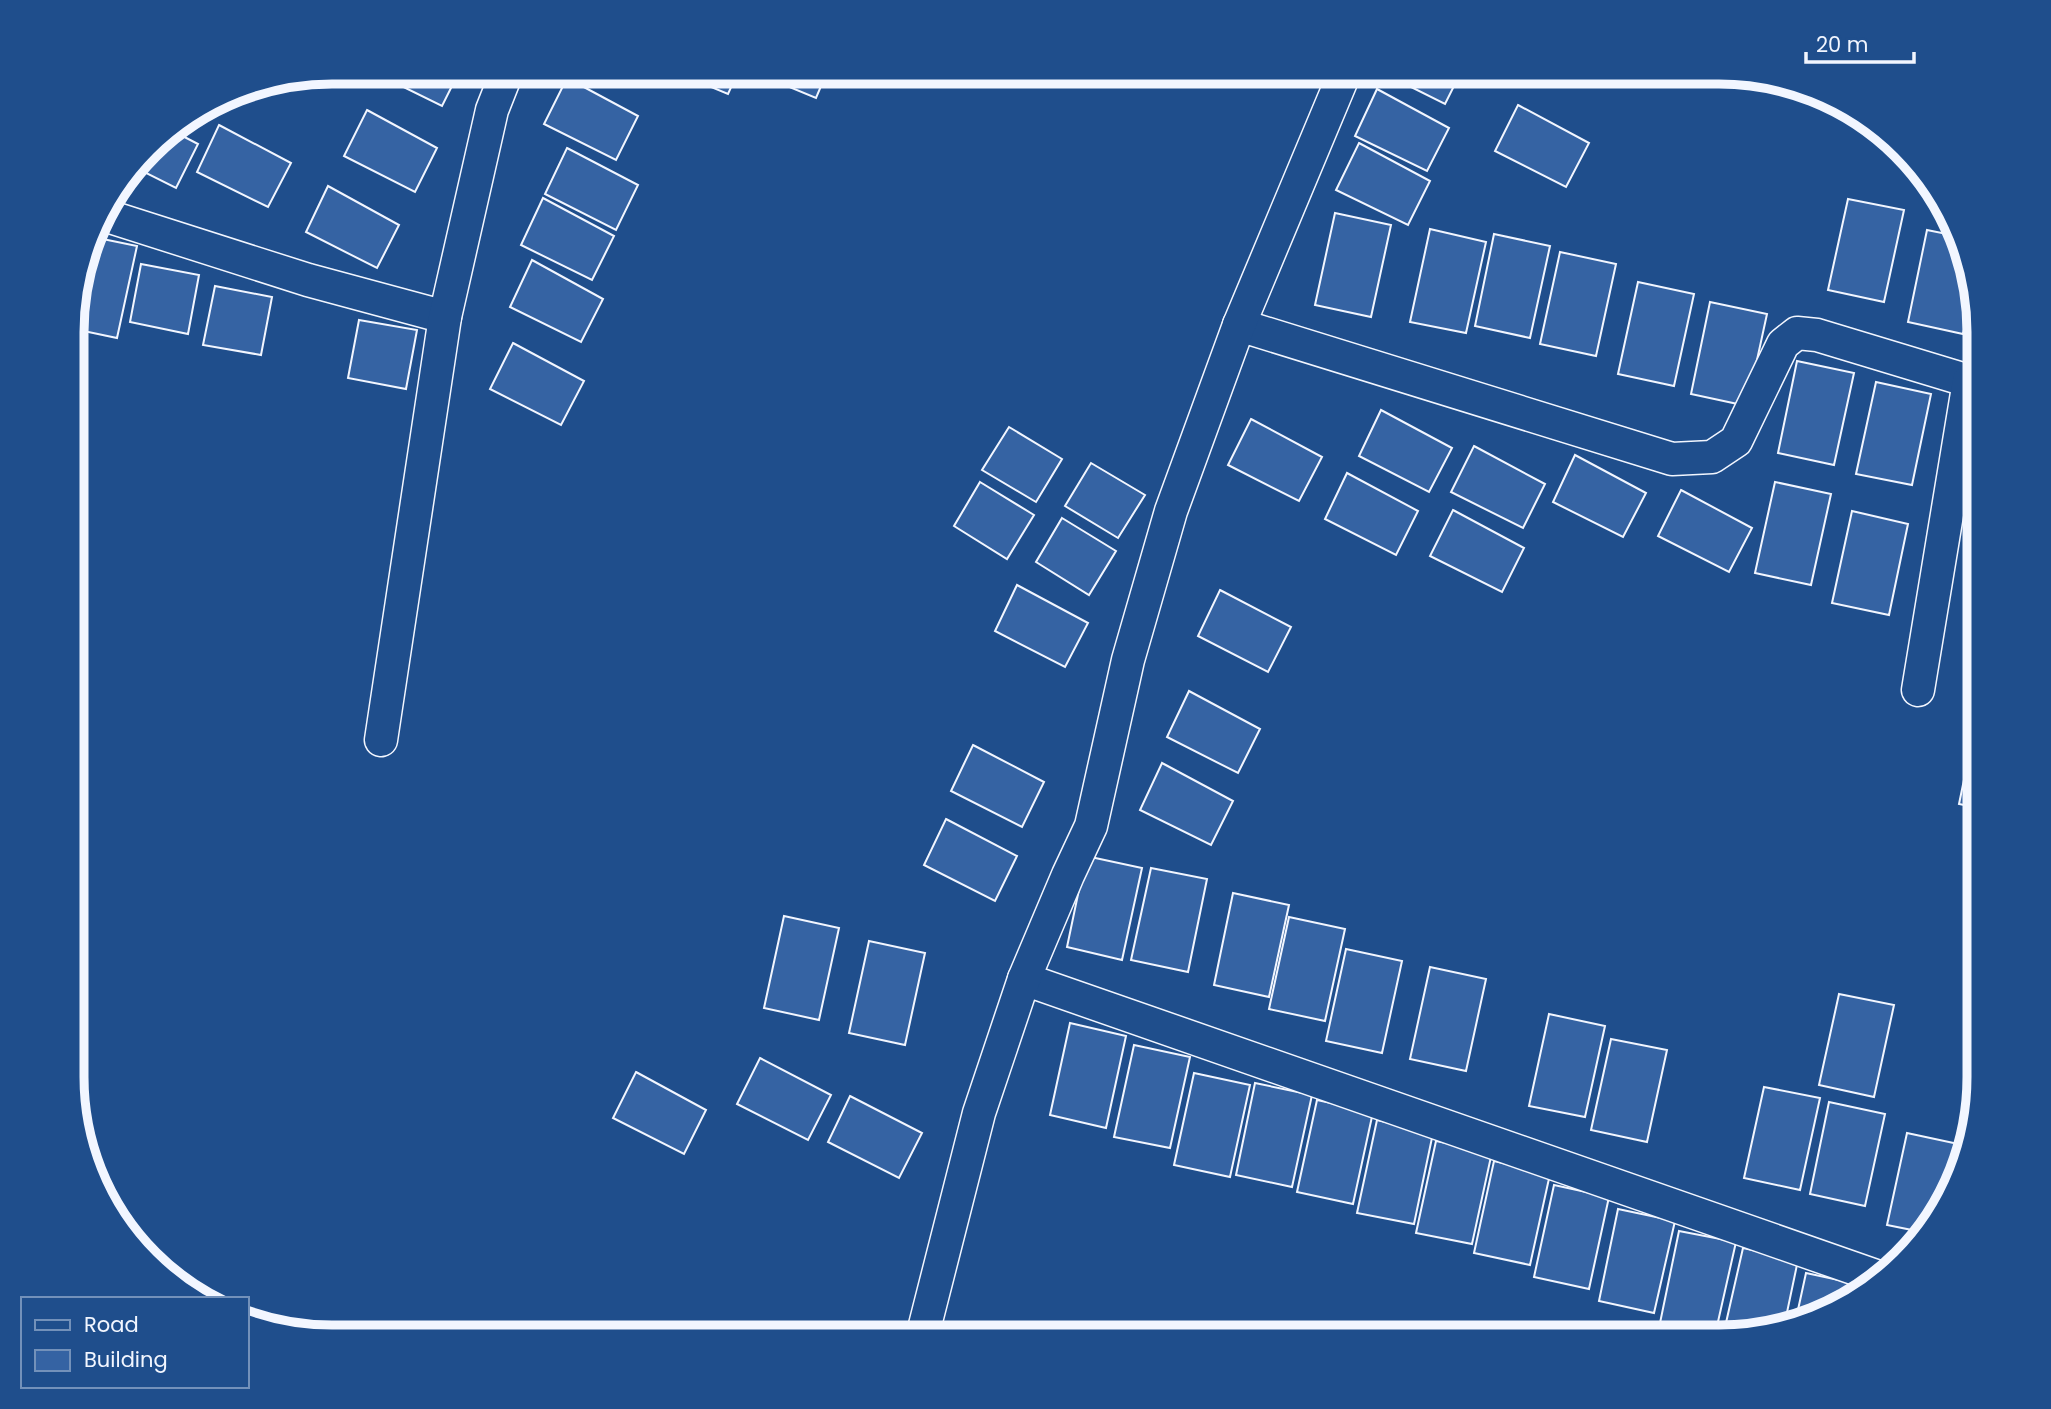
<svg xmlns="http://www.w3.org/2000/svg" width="2051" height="1409" viewBox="0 0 2051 1409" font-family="Poppins,sans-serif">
<rect width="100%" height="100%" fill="#1f4e8c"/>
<g fill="#3563a3" stroke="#f2f6ff" stroke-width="2">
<path d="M373 72H459L442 106Z"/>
<path d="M683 72H738L728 94 682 75Z"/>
<path d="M773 72H827L816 98 770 79Z"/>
<path d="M1381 72H1461L1445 104Z"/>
<path d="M567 78 638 116 616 160 544 124Z"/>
<path d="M1377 89 1449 128 1427 171 1355 136Z"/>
<path d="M1518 105 1589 143 1566 187 1495 151Z"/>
<path d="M367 110 437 148 415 192 344 156Z"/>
<path d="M219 125 291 163 268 207 197 172Z"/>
<path d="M171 130 198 144 176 188 136 168 160 137Z"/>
<path d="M1359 143 1430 181 1408 225 1336 190Z"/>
<path d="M567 148 638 185 616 230 545 194Z"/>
<path d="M328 186 399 225 377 268 306 232Z"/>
<path d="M543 198 614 236 592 280 521 245Z"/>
<path d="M1848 199 1904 210 1884 302 1828 290Z"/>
<path d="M1335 213 1391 225 1371 317 1315 305Z"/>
<path d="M1430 229 1486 242 1466 333 1410 322Z"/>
<path d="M1927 230 1957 236 1972 292 1963 334 1908 322Z"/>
<path d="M1494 234 1550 246 1530 338 1475 326Z"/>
<path d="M93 237 137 246 117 338 74 329V299Z"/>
<path d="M1560 252 1616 264 1596 356 1540 344Z"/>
<path d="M532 260 603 299 581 342 510 307Z"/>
<path d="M141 264 199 275 188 334 130 322Z"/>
<path d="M1638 282 1694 294 1674 386 1618 374Z"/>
<path d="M215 286 272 297 261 355 203 345Z"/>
<path d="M1710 302 1767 314 1747 406 1691 394Z"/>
<path d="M359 320 417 330 406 389 348 378Z"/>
<path d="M513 343 584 381 561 425 490 389Z"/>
<path d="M1797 361 1854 373 1834 465 1778 453Z"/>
<path d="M1876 382 1931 394 1912 485 1856 474Z"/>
<path d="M1381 410 1452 448 1429 492 1359 456Z"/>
<path d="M1251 419 1322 457 1299 501 1228 465Z"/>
<path d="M1009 427 1062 459 1036 502 982 470Z"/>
<path d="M1474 446 1545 484 1523 528 1451 492Z"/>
<path d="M1575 455 1646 493 1623 537 1553 502Z"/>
<path d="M1091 463 1145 495 1118 538 1065 506Z"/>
<path d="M1347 473 1418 511 1396 555 1325 519Z"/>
<path d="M980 482 1034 515 1007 559 954 526Z"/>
<path d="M1775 482 1831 494 1811 585 1755 573Z"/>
<path d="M1681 490 1752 528 1729 572 1658 536Z"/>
<path d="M1453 510 1524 548 1502 592 1430 556Z"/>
<path d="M1852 511 1908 524 1889 615 1832 603Z"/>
<path d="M1062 518 1116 551 1089 595 1036 562Z"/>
<path d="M1017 585 1088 623 1065 667 995 631Z"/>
<path d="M1220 590 1291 627 1268 672 1198 636Z"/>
<path d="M1189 691 1260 729 1238 773 1167 737Z"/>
<path d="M1978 712H1979V808L1959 804Z"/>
<path d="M973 745 1044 782 1022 827 951 791Z"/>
<path d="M1162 763 1233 801 1211 845 1140 810Z"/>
<path d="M946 819 1017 856 995 901 924 865Z"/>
<path d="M1086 856 1142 868 1122 960 1067 947Z"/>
<path d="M1151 868 1207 879 1188 972 1131 960Z"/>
<path d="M1233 893 1289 905 1269 997 1214 985Z"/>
<path d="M784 916 839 928 819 1020 764 1008Z"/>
<path d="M1289 917 1345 929 1325 1021 1269 1009Z"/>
<path d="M869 941 925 953 905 1045 849 1033Z"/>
<path d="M1346 949 1402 961 1382 1053 1326 1041Z"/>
<path d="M1430 967 1486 979 1466 1071 1410 1059Z"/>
<path d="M1839 994 1894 1005 1874 1097 1819 1085Z"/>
<path d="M1549 1014 1605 1026 1585 1117 1529 1106Z"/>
<path d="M1070 1023 1126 1036 1106 1128 1050 1115Z"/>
<path d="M1611 1039 1667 1050 1647 1142 1591 1130Z"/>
<path d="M1134 1045 1190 1057 1170 1148 1114 1137Z"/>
<path d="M760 1058 831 1095 808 1140 737 1104Z"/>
<path d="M636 1072 706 1110 684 1154 613 1118Z"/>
<path d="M1194 1073 1250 1085 1230 1177 1174 1165Z"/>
<path d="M1255 1083 1312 1095 1292 1187 1236 1175Z"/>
<path d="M1764 1087 1820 1098 1800 1190 1744 1178Z"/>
<path d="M850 1096 922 1133 899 1178 828 1142Z"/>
<path d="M1317 1100 1373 1112 1353 1204 1297 1192Z"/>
<path d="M1829 1102 1885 1114 1865 1206 1810 1194Z"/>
<path d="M1377 1120 1433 1133 1414 1224 1357 1213Z"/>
<path d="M1907 1133 1963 1145 1955 1179 1927 1233 1887 1225Z"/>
<path d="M1436 1141 1492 1152 1472 1244 1416 1233Z"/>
<path d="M1494 1161 1550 1174 1530 1265 1474 1253Z"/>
<path d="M1554 1185 1609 1197 1589 1289 1534 1277Z"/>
<path d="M1618 1209 1675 1221 1654 1313 1599 1301Z"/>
<path d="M1679 1231 1736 1242 1715 1335 1660 1323Z"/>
<path d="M1743 1248 1798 1260 1785 1322 1723 1336Z"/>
<path d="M1806 1273 1862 1285V1288L1834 1310 1796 1319Z"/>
</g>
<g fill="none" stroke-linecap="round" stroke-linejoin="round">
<defs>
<g id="minor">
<path d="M101 214 308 280 445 317"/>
<path d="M1239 325 1672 459 1712 457 1736 441 1783 344 1797 333 1817 335 1979 384"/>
<path d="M1918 690 1969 381"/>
<path d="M381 740 445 317 492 110 507 72"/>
<path d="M1024 979 1876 1276"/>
<path d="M922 1337 979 1113 1024 979 1068 875 1091 826 1128 660 1171 511 1239 325 1345 72"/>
</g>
</defs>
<use href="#minor" stroke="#f2f6ff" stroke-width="35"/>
<use href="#minor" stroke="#1f4e8c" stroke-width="32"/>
</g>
<path d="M0 0H2051V1409H0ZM332 84H1719A248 248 0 0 1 1967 332V1077A248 248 0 0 1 1719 1325H332A248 248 0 0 1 84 1077V332A248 248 0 0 1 332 84Z" fill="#1f4e8c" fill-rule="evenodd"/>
<path fill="none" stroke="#f2f6ff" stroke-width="9" d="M332 84H1719A248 248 0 0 1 1967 332V1077A248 248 0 0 1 1719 1325H332A248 248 0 0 1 84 1077V332A248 248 0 0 1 332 84Z"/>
<rect x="21" y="1297" width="228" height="91" fill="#1f4e8c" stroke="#7391ba" stroke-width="2"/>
<rect x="35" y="1320" width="35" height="10" fill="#1f4e8c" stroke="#7391ba" stroke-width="2"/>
<text x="84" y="1332" font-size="21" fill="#f2f6ff">Road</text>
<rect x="35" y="1350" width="35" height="21" fill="#3563a3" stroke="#7391ba" stroke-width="2"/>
<text x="84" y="1367" font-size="21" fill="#f2f6ff">Building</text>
<path d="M1806 52v10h108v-10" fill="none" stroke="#f2f6ff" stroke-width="3.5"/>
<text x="1816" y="52" font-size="21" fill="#f2f6ff" stroke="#1f4e8c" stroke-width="5" paint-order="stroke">20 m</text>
</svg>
